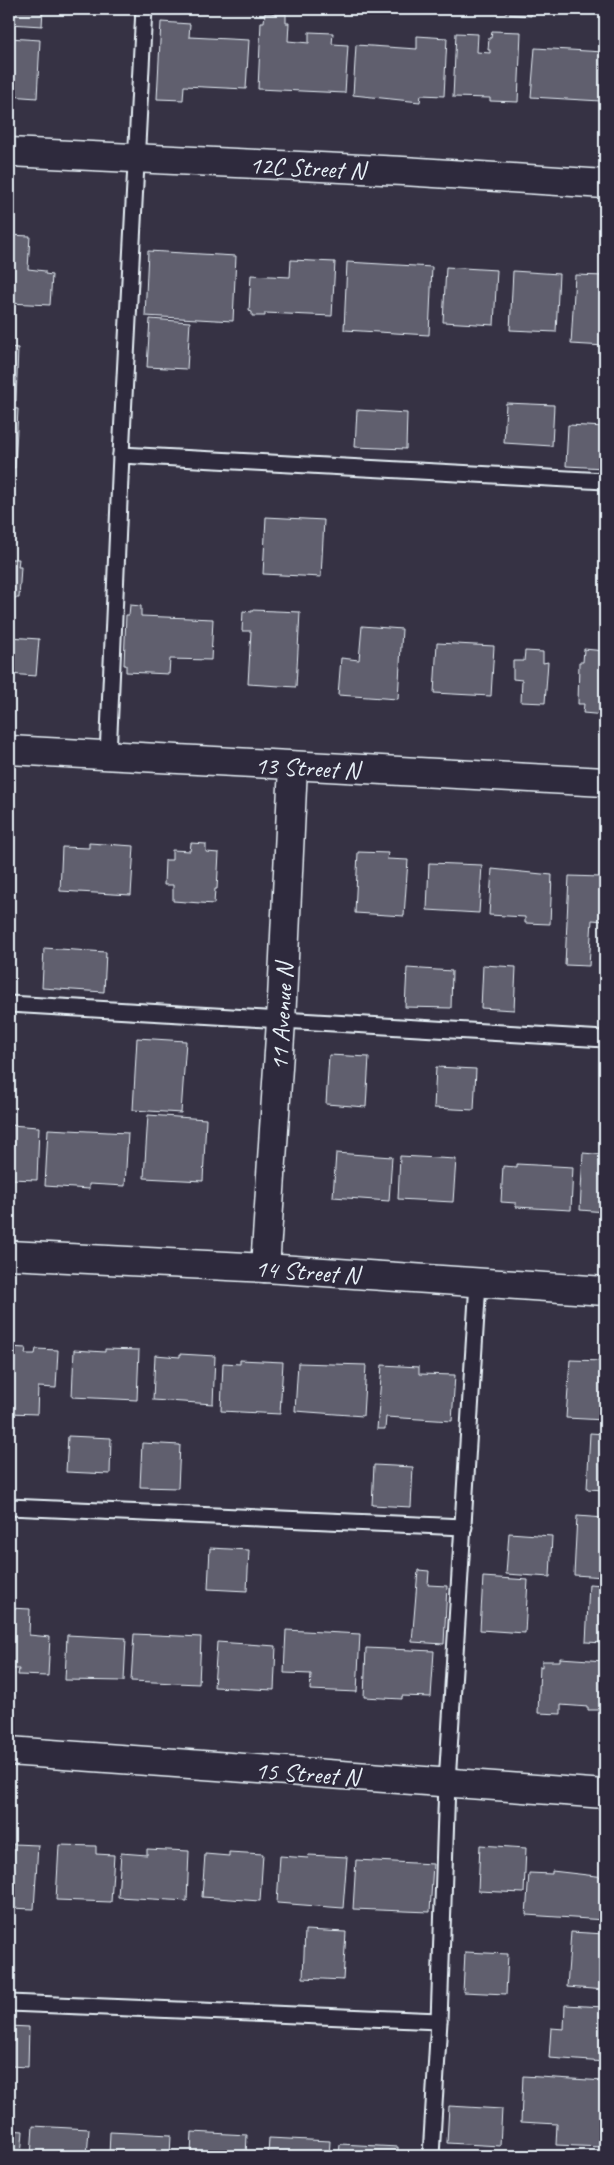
<svg xmlns="http://www.w3.org/2000/svg" width="614" height="2165" viewBox="0 0 614 2165" font-family="Caveat,sans-serif">
<rect width="100%" height="100%" fill="#363244"/>
<filter id="ink" filterUnits="userSpaceOnUse"><feTurbulence type="fractalNoise" baseFrequency=".02" numOctaves="2"/><feDisplacementMap in="SourceGraphic" scale="10" xChannelSelector="R" yChannelSelector="G"/><feConvolveMatrix kernelMatrix="1 2 1 2 8 2 1 2 1" color-interpolation-filters="sRGB"/></filter>
<g filter="url(#ink)">
<g fill="#605e6e" stroke="#e8f1f8">
<path d="M9 9H43L42 26 9 24Z"/>
<path d="M506 9H532L531 16 506 14Z"/>
<path d="M265 13 286 14V23H289L288 41 309 43V32L333 33 332 44 348 45 345 93 258 89 261 22H264Z"/>
<path d="M161 22 190 24 189 37 249 40 246 89 184 86 183 100 157 99Z"/>
<path d="M492 31 521 32 518 102 490 101V98L453 97 456 33 478 34 477 52 490 53V50H488L489 38H491Z"/>
<path d="M417 36 447 38 444 96 421 95 420 102 353 95 356 45 417 49Z"/>
<path d="M9 38 40 40 37 98 9 96Z"/>
<path d="M535 48 604 52 601 101 531 97Z"/>
<path d="M9 235 30 236 28 269 45 271V274L52 275 50 305 9 303Z"/>
<path d="M148 251 236 256 233 321 145 316Z"/>
<path d="M291 260 335 262 332 316 265 313V316H252V312L249 311 251 275 290 277Z"/>
<path d="M347 262 432 267 429 335 344 330Z"/>
<path d="M446 267 497 270 494 325 443 322Z"/>
<path d="M513 271 559 274 556 332 510 330Z"/>
<path d="M575 275 605 276V346L571 344Z"/>
<path d="M150 319 190 322 187 369 147 367Z"/>
<path d="M9 347 18 348 16 401 9 400Z"/>
<path d="M506 403 554 405 552 446 504 443Z"/>
<path d="M9 408 18 409 15 468 9 467Z"/>
<path d="M357 410 407 413 406 449 355 447Z"/>
<path d="M568 425 605 427V468L566 466Z"/>
<path d="M9 484H14L11 544H9Z"/>
<path d="M266 517 324 520 321 577 263 574Z"/>
<path d="M9 559H19L18 567H21L19 598H9Z"/>
<path d="M130 605 141 606V616L213 619 211 660 170 659 169 674 126 672V665H124L126 615H129Z"/>
<path d="M252 610 300 612 296 687 248 684 251 631H242L243 611 252 612Z"/>
<path d="M362 626 402 629 398 699 338 695 341 658 359 660Z"/>
<path d="M9 634H10V637L39 639 36 676 9 674Z"/>
<path d="M437 643 494 646 491 696 434 693Z"/>
<path d="M584 649 605 651V715L583 713 584 704H578L579 662H583Z"/>
<path d="M525 651 543 652V663L548 662 545 703 521 702 522 680 513 679V661H524Z"/>
<path d="M89 843 134 846 131 895 60 891 62 847 89 848Z"/>
<path d="M191 843 206 844V852L219 853 217 889H215L214 904 173 901V885H164L165 860H172V850L190 851Z"/>
<path d="M358 852 388 853 387 859 408 860 404 916 355 913Z"/>
<path d="M429 863 482 865 479 913 427 910Z"/>
<path d="M492 869 552 875 550 924 525 923V917L489 915Z"/>
<path d="M569 876 601 877 600 880H605V921L592 920 589 966 565 965Z"/>
<path d="M44 948 106 952 104 992 42 988Z"/>
<path d="M483 965 516 967 514 1010 481 1008Z"/>
<path d="M407 968 452 971 451 1008 405 1007Z"/>
<path d="M137 1038 186 1041 181 1113 133 1110Z"/>
<path d="M329 1055 369 1057 366 1107 326 1104Z"/>
<path d="M436 1067 476 1069 474 1110 434 1108Z"/>
<path d="M148 1115 206 1119 203 1181 144 1178Z"/>
<path d="M9 1125 39 1127 37 1180 9 1179Z"/>
<path d="M48 1129 128 1133 125 1186 89 1184V1189L45 1186Z"/>
<path d="M336 1153 392 1157 389 1201 333 1197Z"/>
<path d="M583 1153 605 1155V1212L580 1210Z"/>
<path d="M400 1156 456 1159 453 1202 398 1199Z"/>
<path d="M517 1164 573 1167 571 1210 516 1207V1203L501 1202 503 1166 517 1167Z"/>
<path d="M9 1347 26 1348 25 1354H35L36 1349 58 1350 56 1388 38 1387 37 1414 9 1413Z"/>
<path d="M105 1349 139 1350 137 1400 72 1397 74 1350 105 1352Z"/>
<path d="M180 1354 215 1356 213 1404 153 1400 155 1355 180 1357Z"/>
<path d="M240 1360 283 1362 280 1414 221 1411 223 1363 240 1364Z"/>
<path d="M570 1360 605 1361V1420L566 1418Z"/>
<path d="M298 1363 366 1365 363 1416 295 1411Z"/>
<path d="M382 1365 419 1367V1374L455 1375 452 1421 386 1417 385 1429H377Z"/>
<path d="M590 1433 605 1434V1490L587 1489Z"/>
<path d="M68 1436 111 1438 110 1474 66 1472Z"/>
<path d="M142 1443 180 1445 178 1488 140 1487Z"/>
<path d="M374 1465 413 1467 411 1507 372 1505Z"/>
<path d="M577 1516 605 1518V1577L574 1575Z"/>
<path d="M509 1533 552 1536 550 1577 506 1574Z"/>
<path d="M210 1548 249 1550 247 1591 208 1589Z"/>
<path d="M418 1570 429 1571 428 1585 447 1586 444 1644 412 1642Z"/>
<path d="M483 1577 528 1580 525 1633 480 1630Z"/>
<path d="M589 1584 605 1585V1643L586 1642Z"/>
<path d="M9 1608 30 1609 29 1635 50 1637 48 1676 18 1675 19 1669H13L12 1675H9Z"/>
<path d="M286 1630 360 1634 357 1692 310 1690 311 1674 284 1673Z"/>
<path d="M134 1634 201 1637 199 1684 131 1681Z"/>
<path d="M67 1635 126 1638 124 1681 65 1680Z"/>
<path d="M217 1642 276 1646 274 1690 214 1687Z"/>
<path d="M366 1648 434 1651 431 1697 402 1696V1699L364 1697Z"/>
<path d="M560 1658 605 1661V1710H588V1707L561 1705V1714L538 1713 540 1666 542 1667V1661H560Z"/>
<path d="M13 1844 38 1845 34 1909 9 1908V1849H13Z"/>
<path d="M59 1845 96 1846V1854L114 1855 111 1902 56 1900Z"/>
<path d="M480 1845 526 1848 524 1893 478 1891Z"/>
<path d="M147 1849 189 1851 187 1901 118 1897 121 1853 147 1855Z"/>
<path d="M229 1852 263 1854 260 1901 202 1897 205 1854 229 1856Z"/>
<path d="M309 1855 347 1857 343 1908 277 1903 280 1856 308 1858Z"/>
<path d="M356 1860 433 1864 430 1912 353 1909Z"/>
<path d="M552 1871 605 1877V1920L526 1915 529 1873 552 1874Z"/>
<path d="M305 1930 346 1932 343 1980 303 1978Z"/>
<path d="M571 1932 605 1934V1990L567 1987Z"/>
<path d="M465 1952 508 1954 506 1994 463 1992Z"/>
<path d="M565 2005 605 2007V2062L549 2058 551 2028 564 2029Z"/>
<path d="M9 2026 29 2027 28 2067 9 2066Z"/>
<path d="M523 2076 605 2081 602 2147 556 2145 557 2124 521 2122Z"/>
<path d="M9 2091H11L9 2130 23 2131 21 2156H9Z"/>
<path d="M449 2106 502 2109 500 2146 447 2143Z"/>
<path d="M33 2126 89 2129 87 2156H31Z"/>
<path d="M110 2132 171 2135 170 2156H109Z"/>
<path d="M192 2132 247 2135 246 2156H191Z"/>
<path d="M269 2138 330 2141 329 2156H268Z"/>
<path d="M340 2144 398 2147V2156H339Z"/>
<path d="M539 2152 599 2156H529V2154L539 2155Z"/>
</g>
<g fill="none" stroke-linecap="round" stroke-linejoin="round">
<defs>
<g id="lane">
<path d="M121 455 605 481"/>
<path d="M108 756 121 455 144 9"/>
<path d="M9 1004 605 1039"/>
<path d="M9 1507 464 1527"/>
<path d="M9 2003 439 2021"/>
<path d="M431 2156 439 2021 447 1783 478 1282"/>
</g>
<g id="street">
<path d="M9 152 403 171 605 184"/>
<path d="M9 1255 265 1268 605 1291"/>
<path d="M265 1268 281 1021 293 766"/>
<path d="M9 1751 605 1794"/>
</g>
<path id="secondary" d="M9 750 605 782"/>
</defs>
<use href="#lane" stroke="#e8f1f8" stroke-width="19"/>
<use href="#street" stroke="#e8f1f8" stroke-width="31"/>
<use href="#secondary" stroke="#e8f1f8" stroke-width="31"/>
<use href="#lane" stroke="#2f2a3d" stroke-width="15"/>
<use href="#street" stroke="#2f2a3d" stroke-width="28"/>
<use href="#secondary" stroke="#2f2a3d" stroke-width="28"/>
</g>
</g>
<g text-anchor="middle" stroke-width="4" stroke-linejoin="round" paint-order="stroke">
<g font-size="25" fill="#e8f1f8" stroke="#2f2a3d">
<text transform="translate(307 167) rotate(3)" y="9">12C Street N</text>
<text transform="translate(307 767) rotate(3)" y="9">13 Street N</text>
<text transform="translate(281 1017) rotate(-87)" y="9">11 Avenue N</text>
<text transform="translate(307 1271) rotate(4)" y="9">14 Street N</text>
<text transform="translate(307 1773) rotate(4)" y="9">15 Street N</text>
</g>
</g>
<rect width="614" height="2165" fill="none" stroke="#2f2a3d" stroke-width="30"/>
<rect x="15" y="15" width="584" height="2135" fill="none" stroke="#e8f1f8" stroke-width="2" filter="url(#ink)"/>
</svg>
